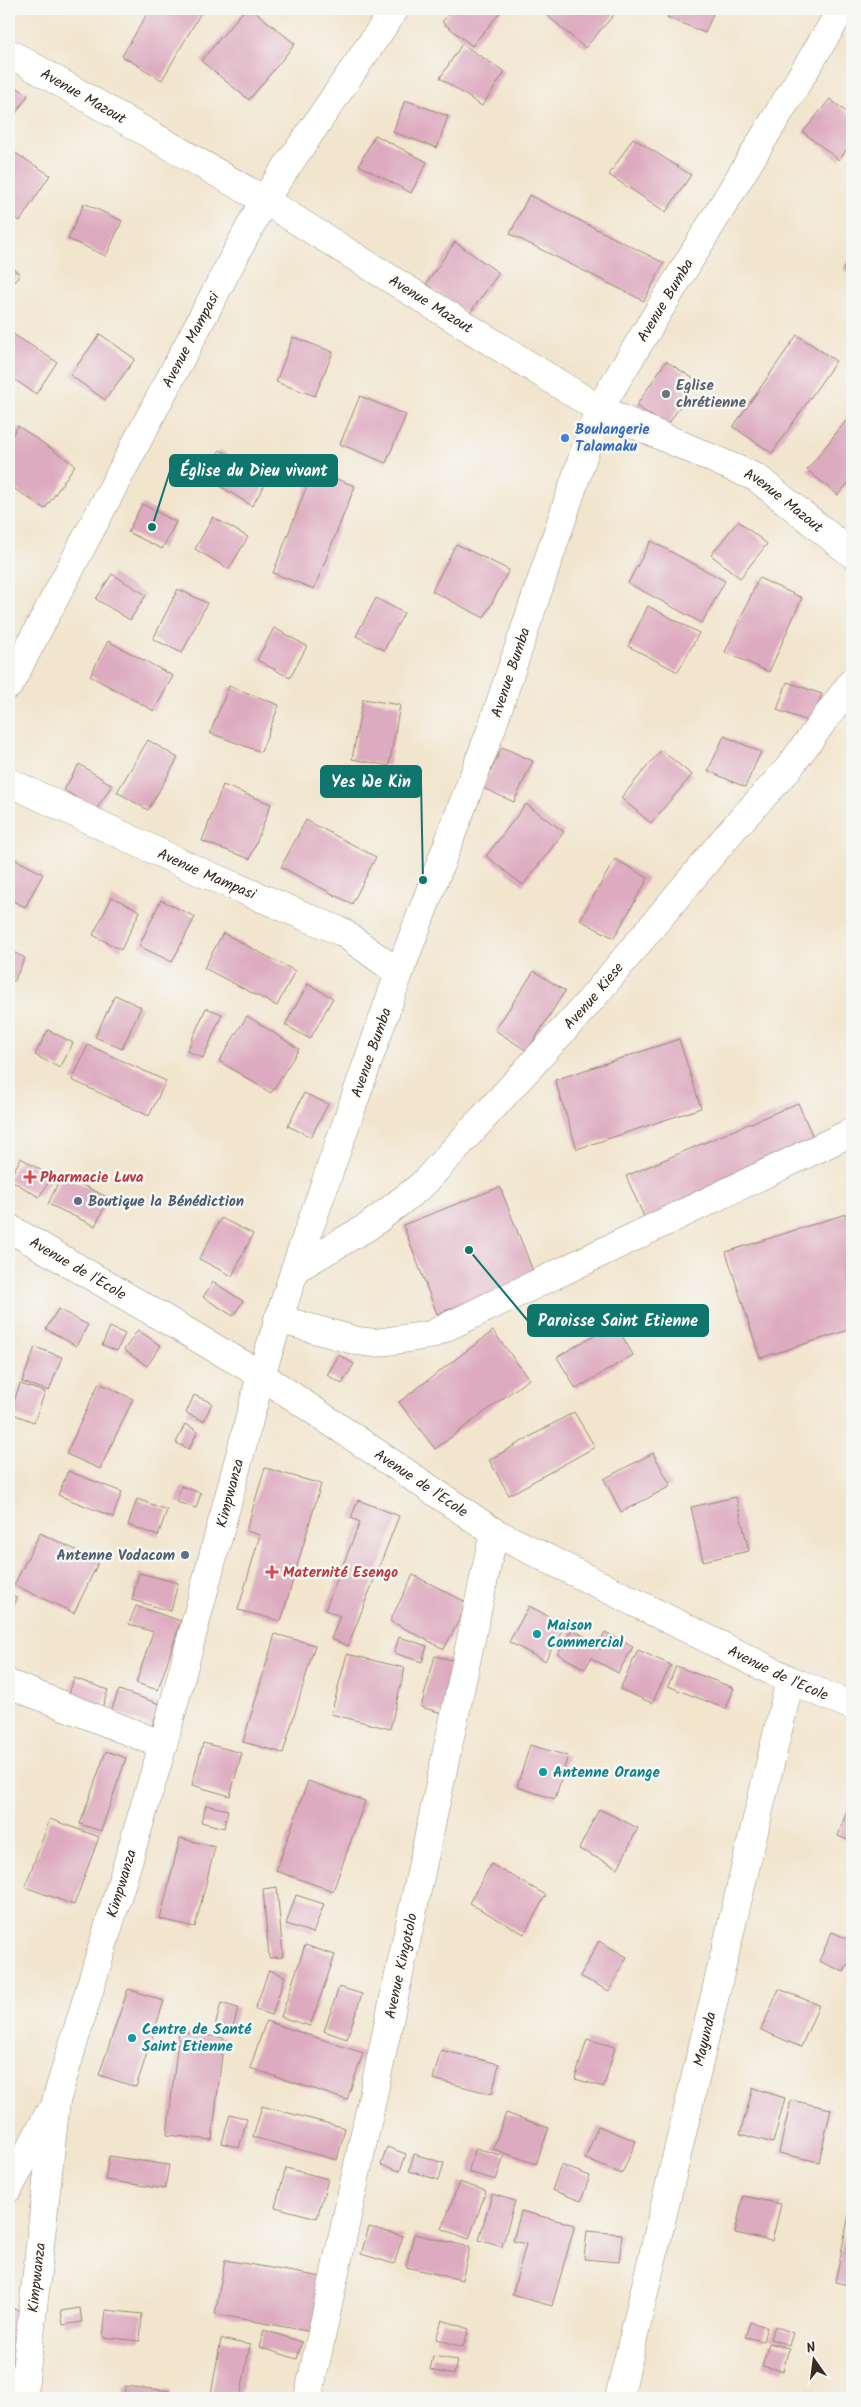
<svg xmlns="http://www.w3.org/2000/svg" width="861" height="2407" viewBox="0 0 861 2407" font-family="Kalam,sans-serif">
<rect width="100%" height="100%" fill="#f6f6f2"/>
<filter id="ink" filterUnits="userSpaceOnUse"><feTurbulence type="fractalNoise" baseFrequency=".02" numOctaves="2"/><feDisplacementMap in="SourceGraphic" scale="10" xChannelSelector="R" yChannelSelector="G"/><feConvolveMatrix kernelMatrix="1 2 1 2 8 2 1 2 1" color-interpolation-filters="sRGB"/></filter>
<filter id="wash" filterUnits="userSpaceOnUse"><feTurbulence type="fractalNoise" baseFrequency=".0096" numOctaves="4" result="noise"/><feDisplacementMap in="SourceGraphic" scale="20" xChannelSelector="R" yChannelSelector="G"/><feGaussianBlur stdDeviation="1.12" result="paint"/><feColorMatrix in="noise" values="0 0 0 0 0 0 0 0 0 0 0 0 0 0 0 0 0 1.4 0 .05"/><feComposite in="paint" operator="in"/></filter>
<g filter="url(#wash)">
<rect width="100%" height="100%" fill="#f2e5ce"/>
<g id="blocks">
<g fill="#ddabbf">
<path d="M150 9H203L162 80 122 56Z"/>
<path d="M245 9H252L295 44 249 100 201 61Z"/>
<path d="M453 9H503L472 46 442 22Z"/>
<path d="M540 9H619L585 48Z"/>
<path d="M671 9H715L705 33 667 17Z"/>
<path d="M462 44 505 72 482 106 440 78Z"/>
<path d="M9 82 28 95 9 124Z"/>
<path d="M830 99 852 117V143L839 160 803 132Z"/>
<path d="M405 100 448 116 437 148 393 132Z"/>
<path d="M375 135 427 162 411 193 359 165Z"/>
<path d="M633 138 691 175 666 212 609 175Z"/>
<path d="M9 149 50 175 20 221 9 214Z"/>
<path d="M529 195 664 263 644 301 510 234Z"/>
<path d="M84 203 122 221 106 256 68 239Z"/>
<path d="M455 242 499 273 469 314 426 284Z"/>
<path d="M852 255V275L843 269Z"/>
<path d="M9 266 20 274 9 289Z"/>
<path d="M13 334 57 362 36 394 9 376V341Z"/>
<path d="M100 334 135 359 105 400 70 375Z"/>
<path d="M797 335 836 361 772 453 733 427Z"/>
<path d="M293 337 333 352 315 396 276 382Z"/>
<path d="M666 361 697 381 667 426 636 406Z"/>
<path d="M360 396 406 415 386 463 340 444Z"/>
<path d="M852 413V478L838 495 807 470Z"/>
<path d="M18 426 75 465 45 509 9 485V440Z"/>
<path d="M220 450 268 480 252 506 203 475Z"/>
<path d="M313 470 355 486 314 589 273 573Z"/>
<path d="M142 504 176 522 162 549 128 532Z"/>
<path d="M213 517 248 537 229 569 195 549Z"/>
<path d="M738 521 767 544 740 578 711 555Z"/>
<path d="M651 541 725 581 702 623 628 583Z"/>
<path d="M456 544 509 570 484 618 432 591Z"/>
<path d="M112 574 146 595 130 620 96 599Z"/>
<path d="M759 578 802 598 769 672 725 652Z"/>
<path d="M178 589 207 603 182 653 153 639Z"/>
<path d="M376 598 404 613 384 650 356 636Z"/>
<path d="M648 606 699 633 678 672 628 646Z"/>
<path d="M274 628 307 646 290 678 257 660Z"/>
<path d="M108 641 173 676 154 711 90 676Z"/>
<path d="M787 682 822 694 811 722 777 710Z"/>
<path d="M229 686 279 705 261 752 210 733Z"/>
<path d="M363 699 400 705 389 766 352 759Z"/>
<path d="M724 736 761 752 745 787 708 771Z"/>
<path d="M148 740 178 758 148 810 117 792Z"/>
<path d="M502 747 533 761 514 802 483 788Z"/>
<path d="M661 750 692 775 651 823 621 798Z"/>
<path d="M79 764 112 785 96 810 64 790Z"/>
<path d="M223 785 271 804 250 859 202 841Z"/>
<path d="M526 804 564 832 523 885 486 856Z"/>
<path d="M306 820 376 857 352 904 281 867Z"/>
<path d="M9 856 43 874 25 907 9 899Z"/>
<path d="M615 859 648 878 614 938 580 920Z"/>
<path d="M112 897 140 911 121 950 93 935Z"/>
<path d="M161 900 195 917 172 962 139 946Z"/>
<path d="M223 933 295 971 277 1006 204 968Z"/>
<path d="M9 950 25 958 14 981 9 979Z"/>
<path d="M534 971 565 991 527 1051 495 1030Z"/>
<path d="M308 984 333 998 310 1039 285 1025Z"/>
<path d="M115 995 141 1007 122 1049 95 1037Z"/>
<path d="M206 1008 222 1014 203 1058 187 1051Z"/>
<path d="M247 1016 299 1049 271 1093 219 1061Z"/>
<path d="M48 1030 73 1043 60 1068 35 1055Z"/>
<path d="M679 1039 701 1108 577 1149 555 1080Z"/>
<path d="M88 1045 166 1081 149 1116 72 1080Z"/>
<path d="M304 1093 328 1104 311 1137 288 1126Z"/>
<path d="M798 1103 817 1146 645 1219 626 1176Z"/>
<path d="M21 1158 52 1177 39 1197 9 1179Z"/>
<path d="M62 1175 109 1198 95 1226 48 1204Z"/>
<path d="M500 1187 535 1276 437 1314 403 1225Z"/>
<path d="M852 1212V1329L760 1358 726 1252Z"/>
<path d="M221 1218 253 1234 232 1276 199 1259Z"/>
<path d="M213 1282 243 1301 233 1316 203 1297Z"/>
<path d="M58 1309 88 1325 76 1346 46 1329Z"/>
<path d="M615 1323 633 1355 576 1389 557 1357Z"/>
<path d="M110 1327 125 1334 117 1351 102 1345Z"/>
<path d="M138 1330 161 1346 147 1366 124 1350Z"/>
<path d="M493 1331 529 1379 435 1449 399 1402Z"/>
<path d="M35 1347 62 1357 49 1391 22 1382Z"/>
<path d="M339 1355 354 1364 342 1384 327 1375Z"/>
<path d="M99 1383 133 1399 100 1469 66 1454Z"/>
<path d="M20 1384 45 1392 34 1422 10 1413Z"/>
<path d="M194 1395 212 1403 204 1421 186 1413Z"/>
<path d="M574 1412 595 1447 509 1495 489 1460Z"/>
<path d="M185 1424 198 1431 189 1449 176 1443Z"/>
<path d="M653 1453 671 1486 621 1512 604 1479Z"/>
<path d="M265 1468 321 1484 281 1621 238 1610 260 1535 246 1531Z"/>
<path d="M68 1471 122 1492 113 1517 58 1495Z"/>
<path d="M181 1486 201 1493 196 1508 176 1502Z"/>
<path d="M736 1497 749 1551 703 1561 691 1507Z"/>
<path d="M137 1499 167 1510 158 1536 128 1525Z"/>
<path d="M358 1500 399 1516 348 1646 331 1639 340 1616 325 1610 360 1522 351 1518Z"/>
<path d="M40 1533 99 1561 74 1613 14 1585Z"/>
<path d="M139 1573 178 1583 171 1611 132 1600Z"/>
<path d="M413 1575 468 1603 444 1649 390 1621Z"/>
<path d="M9 1594 17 1598 9 1613Z"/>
<path d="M136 1606 181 1621 158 1690 136 1683 153 1632 129 1624Z"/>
<path d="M529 1606 565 1625 545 1661 509 1642Z"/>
<path d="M572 1629 598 1644 605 1632 633 1647 618 1673 591 1658 585 1669 558 1654Z"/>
<path d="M275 1634 315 1645 283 1753 243 1742Z"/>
<path d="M399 1637 427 1646 422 1662 394 1653Z"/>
<path d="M638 1650 671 1665 652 1703 620 1689Z"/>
<path d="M347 1654 405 1668 390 1729 331 1714Z"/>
<path d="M435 1656 456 1661 442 1713 421 1707Z"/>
<path d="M676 1666 734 1688 726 1709 668 1686Z"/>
<path d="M74 1678 108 1690 102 1708 68 1697Z"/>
<path d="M119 1690 160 1704 152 1726 111 1711Z"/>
<path d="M203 1743 242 1753 230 1796 192 1785Z"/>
<path d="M530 1745 568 1756 555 1799 517 1787Z"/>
<path d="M106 1751 126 1758 101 1831 80 1824Z"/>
<path d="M308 1781 365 1801 333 1891 276 1871Z"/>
<path d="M852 1797V1842L838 1836Z"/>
<path d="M206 1805 228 1810 224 1828 201 1822Z"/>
<path d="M599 1809 638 1828 618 1868 579 1849Z"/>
<path d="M50 1819 99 1837 74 1905 25 1887Z"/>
<path d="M180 1838 215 1847 195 1927 160 1919Z"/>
<path d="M491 1864 546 1895 524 1934 469 1903Z"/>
<path d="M277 1887 283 1957 269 1958 263 1889Z"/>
<path d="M296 1895 324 1904 313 1933 286 1924Z"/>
<path d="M832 1932 852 1941V1955L844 1972 819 1961Z"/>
<path d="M599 1941 627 1957 609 1991 580 1976Z"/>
<path d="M305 1945 335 1955 310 2026 281 2017Z"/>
<path d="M269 1970 285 1976 272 2015 255 2009Z"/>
<path d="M339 1987 362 1994 347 2039 324 2031Z"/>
<path d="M128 1989 164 2001 136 2087 99 2075Z"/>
<path d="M779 1989 819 2005 801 2047 761 2030Z"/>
<path d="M221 2003 238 2008 232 2031 215 2027Z"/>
<path d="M266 2021 363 2053 347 2100 250 2068Z"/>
<path d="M179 2032 224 2038 212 2140 167 2135Z"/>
<path d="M587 2039 615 2047 604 2087 575 2079Z"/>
<path d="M441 2050 499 2064 492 2094 433 2079Z"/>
<path d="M753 2088 785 2098 773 2143 740 2134Z"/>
<path d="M791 2100 831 2109 819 2162 779 2153Z"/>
<path d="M262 2106 345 2128 337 2160 253 2137Z"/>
<path d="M506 2113 549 2128 536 2164 493 2149Z"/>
<path d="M230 2114 247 2119 239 2148 222 2143Z"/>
<path d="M598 2126 636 2141 622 2174 585 2159Z"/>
<path d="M387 2147 406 2154 400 2171 381 2165Z"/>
<path d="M476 2148 504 2156 496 2180 468 2172Z"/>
<path d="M414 2154 444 2163 439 2180 409 2171Z"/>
<path d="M109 2156 169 2165 165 2189 105 2180Z"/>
<path d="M561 2165 590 2176 581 2201 552 2190Z"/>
<path d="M286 2168 328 2179 317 2218 275 2207Z"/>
<path d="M459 2182 486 2191 469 2239 442 2229Z"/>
<path d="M492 2194 515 2201 502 2247 479 2240Z"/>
<path d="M743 2196 781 2204 772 2241 735 2233Z"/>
<path d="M851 2205H852V2286L835 2282Z"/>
<path d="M521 2211 575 2225 552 2306 512 2295 526 2244 513 2241Z"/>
<path d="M369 2227 403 2236 394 2264 361 2254Z"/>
<path d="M587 2231 622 2234 619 2262 584 2259Z"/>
<path d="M414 2234 470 2247 462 2280 406 2267Z"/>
<path d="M225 2260 322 2277 312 2332 215 2314Z"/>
<path d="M9 2308 23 2311 22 2336 9 2381Z"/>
<path d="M80 2308 82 2322 63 2325 61 2311Z"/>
<path d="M106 2310 142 2314 140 2341 103 2337Z"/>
<path d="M442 2320 469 2329 463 2347 436 2339Z"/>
<path d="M750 2322 767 2327 763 2341 745 2337Z"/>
<path d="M775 2326 793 2333 789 2345 770 2339Z"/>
<path d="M264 2330 302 2342 297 2359 259 2347Z"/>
<path d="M221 2339 250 2345 240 2398 211 2394Z"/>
<path d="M769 2343 789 2348 783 2371 762 2366Z"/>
<path d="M433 2356 457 2360 454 2375 430 2370Z"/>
<path d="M125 2386 171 2391 170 2398H124Z"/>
</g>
</g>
</g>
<g filter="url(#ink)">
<use href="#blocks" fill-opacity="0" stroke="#968876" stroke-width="1"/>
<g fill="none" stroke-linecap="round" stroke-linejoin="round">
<defs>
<g id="street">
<path id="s1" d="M9 53 264 200 599 409 757 478 852 554"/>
<path id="s2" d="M9 685 264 200 395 9"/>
<path id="s3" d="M9 782 194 869 342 932 399 973"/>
<path id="s4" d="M9 1228 261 1375 494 1532 790 1680 852 1706"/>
<path id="s5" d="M295 1269 369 1226 422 1185 589 1002 733 829 788 769 852 682"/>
<path d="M278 1319 357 1341 375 1343 430 1335 852 1132"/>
<path d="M9 1684 163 1745"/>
<path d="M9 2188 48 2115"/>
<path id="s6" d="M23 2398 56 2101 163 1745 261 1375 295 1269 399 973 491 730 599 409 842 9"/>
<path id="s7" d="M308 2398 494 1532"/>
<path id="s8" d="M619 2398 790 1680"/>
</g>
</defs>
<use href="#street" stroke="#968876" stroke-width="29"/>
<use href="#street" stroke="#fff" stroke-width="28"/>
</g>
</g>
<circle fill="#6b7280" stroke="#f6f6f2" stroke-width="2" cx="666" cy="394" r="5"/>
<circle fill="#3f7fe0" stroke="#f6f6f2" stroke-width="2" cx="565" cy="438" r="5"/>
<g fill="#e0444e" stroke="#f6f6f2" stroke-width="2">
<path d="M27.5 1169.5h5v5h5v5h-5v5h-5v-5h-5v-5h5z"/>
<path d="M269.5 1564.5h5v5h5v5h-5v5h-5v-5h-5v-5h5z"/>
</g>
<g fill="#5c6f8a" stroke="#f6f6f2" stroke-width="2">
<circle cx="78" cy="1201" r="5"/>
<circle cx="185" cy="1555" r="5"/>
</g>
<g fill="#0f9aa8" stroke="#f6f6f2" stroke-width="2">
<circle cx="537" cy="1634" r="5"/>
<circle cx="543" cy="1772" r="5"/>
<circle cx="132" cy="2038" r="5"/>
</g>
<g text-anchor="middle" stroke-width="5" stroke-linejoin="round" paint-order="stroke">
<g font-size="15" fill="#3b2a1e" stroke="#f6f6f2">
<text dy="5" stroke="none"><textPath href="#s1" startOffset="86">Avenue Mazout</textPath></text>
<text dy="5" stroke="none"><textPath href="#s6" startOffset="2204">Avenue Bumba</textPath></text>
<text dy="5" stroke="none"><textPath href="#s1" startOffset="491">Avenue Mazout</textPath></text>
<text dy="5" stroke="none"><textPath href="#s2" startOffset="390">Avenue Mampasi</textPath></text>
<text dy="5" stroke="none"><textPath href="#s1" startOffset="896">Avenue Mazout</textPath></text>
<text dy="5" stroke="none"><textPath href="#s6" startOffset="1799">Avenue Bumba</textPath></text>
<text dy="5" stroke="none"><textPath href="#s3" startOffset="218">Avenue Mampasi</textPath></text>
<text dy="5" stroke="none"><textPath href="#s5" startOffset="408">Avenue Kiese</textPath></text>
<text dy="5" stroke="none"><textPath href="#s6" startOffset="1394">Avenue Bumba</textPath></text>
<text dy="5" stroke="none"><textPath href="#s4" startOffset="80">Avenue de l'Ecole</textPath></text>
<text dy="5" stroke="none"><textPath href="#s4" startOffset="485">Avenue de l'Ecole</textPath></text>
<text dy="5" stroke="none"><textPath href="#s6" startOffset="931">Kimpwanza</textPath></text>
<text dy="5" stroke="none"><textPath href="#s4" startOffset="890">Avenue de l'Ecole</textPath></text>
<text dy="5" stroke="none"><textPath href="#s6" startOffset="526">Kimpwanza</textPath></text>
<text dy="5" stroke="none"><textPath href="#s7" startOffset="442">Avenue Kingotolo</textPath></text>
<text dy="5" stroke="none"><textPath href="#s8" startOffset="369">Mayunda</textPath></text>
<text dy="5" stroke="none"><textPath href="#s6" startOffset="121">Kimpwanza</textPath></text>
</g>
<g font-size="15" font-weight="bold" fill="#5b616d" stroke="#f6f6f2" text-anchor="start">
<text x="676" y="390">Eglise<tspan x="676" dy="17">chrétienne</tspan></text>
</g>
<g font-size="15" font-weight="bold" fill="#366cbe" stroke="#f6f6f2" text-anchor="start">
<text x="575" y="434">Boulangerie<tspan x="575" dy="17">Talamaku</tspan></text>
</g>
<g font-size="15" font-weight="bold" fill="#be3a42" stroke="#f6f6f2" text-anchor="start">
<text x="40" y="1182">Pharmacie Luva</text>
<text x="283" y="1577">Maternité Esengo</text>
</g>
<g font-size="15" font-weight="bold" fill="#4e5e75" stroke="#f6f6f2" text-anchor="start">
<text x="88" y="1206">Boutique la Bénédiction</text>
<text x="175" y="1560" text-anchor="end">Antenne Vodacom</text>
</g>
<g font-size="15" font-weight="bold" fill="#0d838f" stroke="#f6f6f2" text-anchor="start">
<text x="547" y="1630">Maison<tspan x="547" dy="17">Commercial</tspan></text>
<text x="553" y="1777">Antenne Orange</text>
<text x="142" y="2034">Centre de Santé<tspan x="142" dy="17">Saint Etienne</tspan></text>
</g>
</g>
<path fill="none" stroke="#0f766e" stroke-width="2" d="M152 527L170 471M423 880L421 782M469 1250L528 1321"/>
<g fill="#0f766e" stroke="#f6f6f2" stroke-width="2">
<circle cx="152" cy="527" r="5"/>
<circle cx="423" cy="880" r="5"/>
<circle cx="469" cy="1250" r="5"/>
</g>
<g fill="#0f766e" stroke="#0f766e" stroke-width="2">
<rect x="170" y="455" width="167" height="31" rx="5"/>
<rect x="321" y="766" width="100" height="31" rx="5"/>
<rect x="528" y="1305" width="180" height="31" rx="5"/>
</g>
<g font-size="16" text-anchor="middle" font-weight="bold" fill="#fff">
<text x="254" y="476">Église du Dieu vivant</text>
<text x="371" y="787">Yes We Kin</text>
<text x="618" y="1326">Paroisse Saint Etienne</text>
</g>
<rect width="861" height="2407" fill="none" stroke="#f6f6f2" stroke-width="30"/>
<g transform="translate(814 2360) rotate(346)" stroke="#f6f6f2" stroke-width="4" paint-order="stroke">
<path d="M0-4L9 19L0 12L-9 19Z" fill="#3b2a1e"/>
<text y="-8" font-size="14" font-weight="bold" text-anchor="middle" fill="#3b2a1e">N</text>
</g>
</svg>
